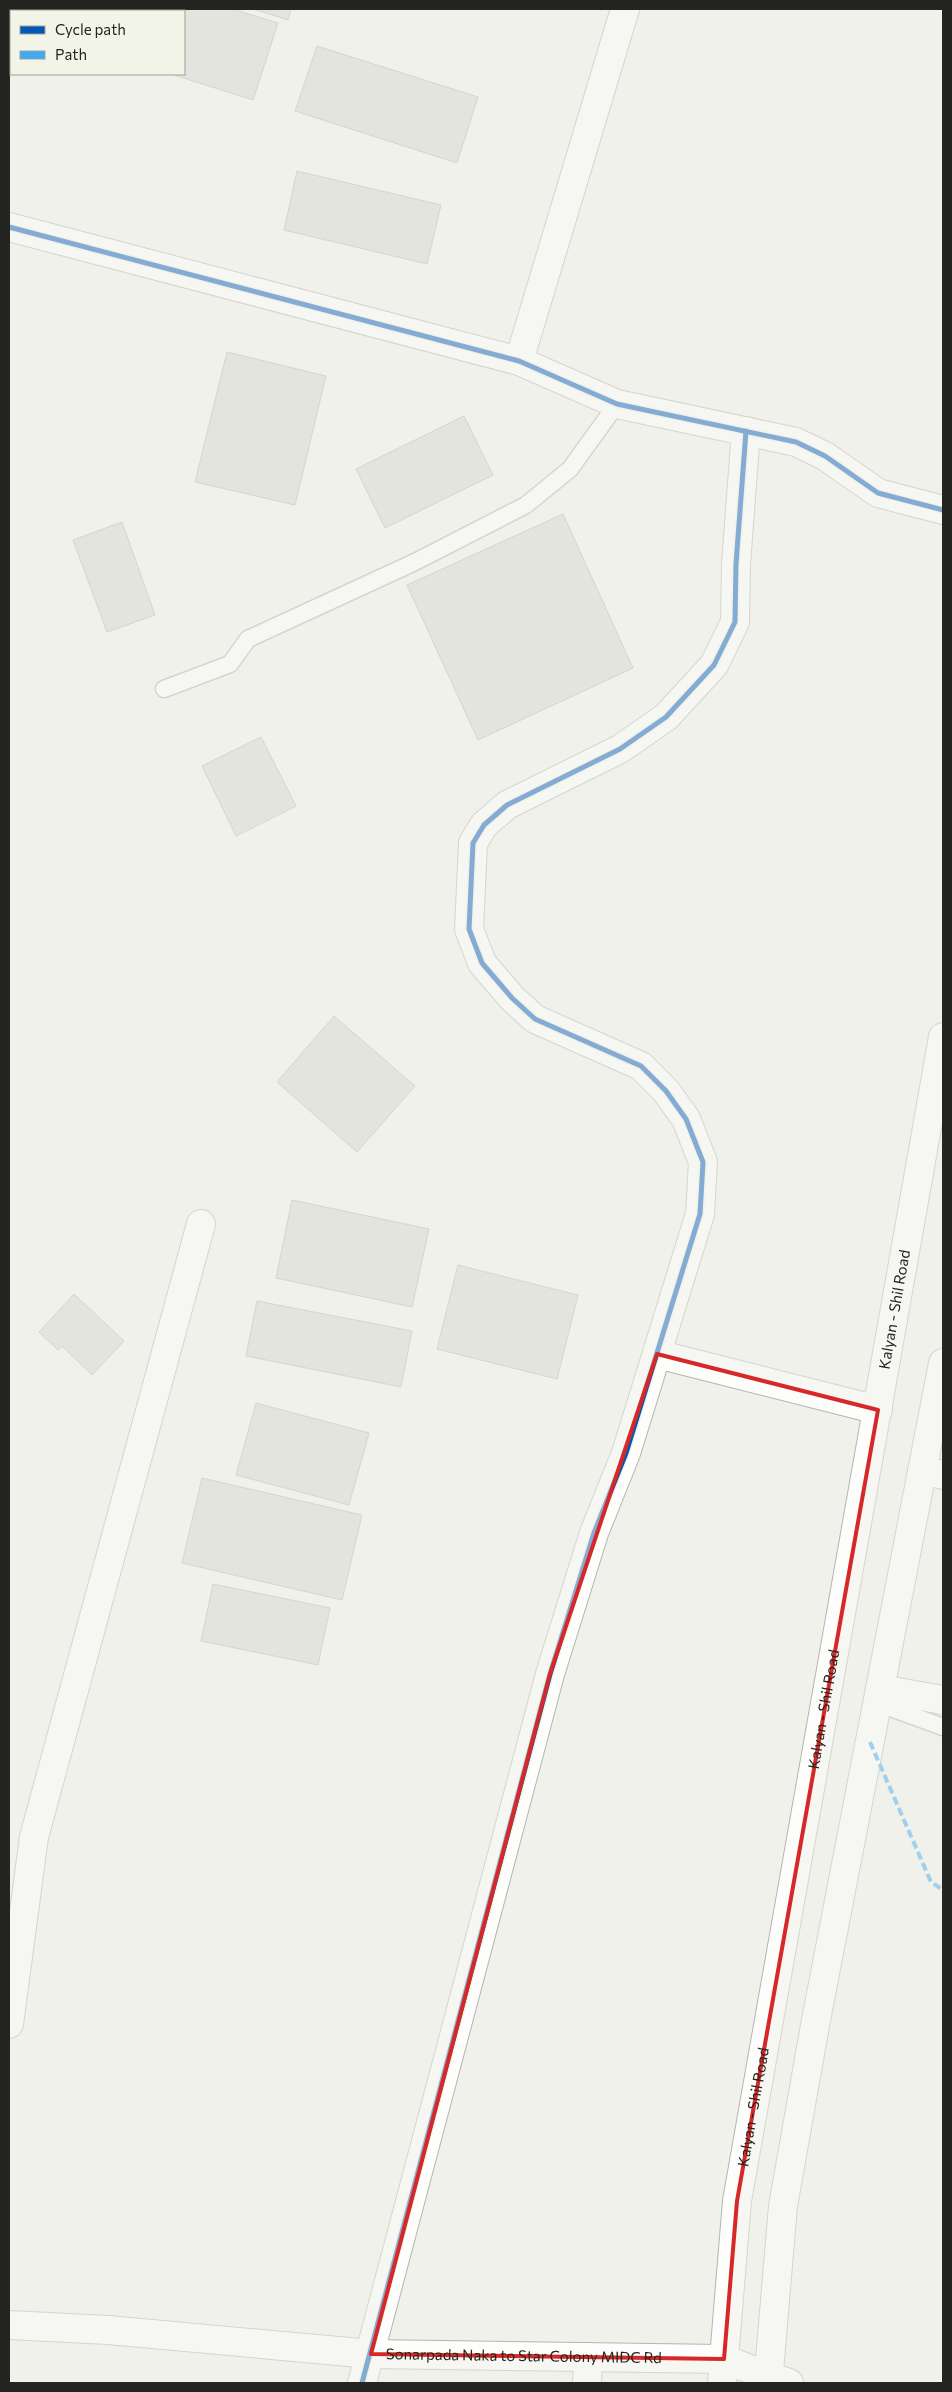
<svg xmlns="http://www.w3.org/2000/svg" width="952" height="2392" viewBox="0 0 952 2392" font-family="Commissioner,sans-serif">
<rect width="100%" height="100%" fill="#f0f1ea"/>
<g fill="#d3d4cf" stroke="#b4b4af">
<path d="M105 9H232L278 23 253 100 171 74H184V11H104Z"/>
<path d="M253 9H291L288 20Z"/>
<path d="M317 46 478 97 457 163 295 111Z"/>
<path d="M297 171 441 205 427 264 284 230Z"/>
<path d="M227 352 326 376 295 505 195 482Z"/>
<path d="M464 416 493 475 385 528 356 469Z"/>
<path d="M563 514 633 668 478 740 407 585Z"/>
<path d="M122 522 155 615 107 632 73 540Z"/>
<path d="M261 737 296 806 236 836 202 766Z"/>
<path d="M334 1016 415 1086 357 1152 277 1082Z"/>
<path d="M292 1200 429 1229 412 1307 276 1278Z"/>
<path d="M458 1265 578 1295 557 1379 437 1349Z"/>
<path d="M74 1294 124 1341 92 1375 62 1346 58 1350 39 1332Z"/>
<path d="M257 1301 412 1331 401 1387 246 1356Z"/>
<path d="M256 1403 369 1433 349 1505 236 1475Z"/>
<path d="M202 1478 362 1515 342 1600 182 1563Z"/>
<path d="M213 1584 330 1608 318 1665 201 1641Z"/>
</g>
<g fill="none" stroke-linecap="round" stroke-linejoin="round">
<defs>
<g id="lane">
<path d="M164 689 230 664 248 639 415 562 526 505 570 469 617 404"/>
<path d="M877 1703 943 1727"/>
</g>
<g id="street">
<path d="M9 227 519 361 617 404 796 442 825 456 878 493 943 510"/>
<path d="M519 361 625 9"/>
<path d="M657 1354 878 1410"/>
<path d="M922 1470 943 1475"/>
<path d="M880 1689 943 1700"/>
<path d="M9 2024 34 1837 201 1224"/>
<path d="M768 2376 789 2383"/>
<path d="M362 2383 550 1674 594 1533 626 1453 700 1214 703 1162 686 1119 666 1091 641 1066 535 1019 512 998 482 963 469 929 473 843 484 825 507 805 620 749 666 717 714 665 735 622 736 564 746 431"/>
<path d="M587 2383 588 2357"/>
</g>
<g id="secondary">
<path id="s1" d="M9 2325 108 2330 371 2354 724 2359 768 2376"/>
</g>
<g id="primary">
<path id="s2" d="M722 2383 737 2201 943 1037"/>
<path d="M768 2383 783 2206 816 2020 943 1363"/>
</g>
</defs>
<use href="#lane" stroke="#b4b5b0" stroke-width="19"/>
<use href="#street" stroke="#b4b5b0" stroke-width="30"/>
<use href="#secondary" stroke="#b4b5b0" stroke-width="30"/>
<use href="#primary" stroke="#b4b5b0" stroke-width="30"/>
<use href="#lane" stroke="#fdfdfc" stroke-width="16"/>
<use href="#street" stroke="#fdfdfc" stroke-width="28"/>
<use href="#secondary" stroke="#fdfdfc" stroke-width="28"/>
<use href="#primary" stroke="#fdfdfc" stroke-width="28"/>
<path stroke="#3fa9f5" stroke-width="4" stroke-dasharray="8 4" stroke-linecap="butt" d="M870 1742 931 1882 943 1890"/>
<defs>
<g id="cycleway">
<path d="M9 227 519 361 617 404 796 442 825 456 878 493 943 510"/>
<path d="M362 2383 550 1674 594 1533 626 1453 700 1214 703 1162 686 1119 666 1091 641 1066 535 1019 512 998 482 963 469 929 473 843 484 825 507 805 620 749 666 717 714 665 735 622 736 564 746 431"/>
</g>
</defs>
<use href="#cycleway" stroke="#f1f4e7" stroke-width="8"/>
<use href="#cycleway" stroke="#0057b8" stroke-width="5"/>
</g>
<path d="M0 0H952V2392H0ZM657 1354 878 1410 737 2201 724 2359 371 2354 550 1674Z" fill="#f0f1ea" fill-opacity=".55" fill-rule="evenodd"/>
<path fill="none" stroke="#d62828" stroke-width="4" stroke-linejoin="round" d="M657 1354 878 1410 737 2201 724 2359 371 2354 550 1674Z"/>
<g text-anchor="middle" stroke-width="4" stroke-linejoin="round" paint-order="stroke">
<g font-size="15" fill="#242520" stroke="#f1f4e7">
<text dy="5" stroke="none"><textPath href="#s2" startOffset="1088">Kalyan - Shil Road</textPath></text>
<text dy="5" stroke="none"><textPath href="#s2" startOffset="682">Kalyan - Shil Road</textPath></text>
<text dy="5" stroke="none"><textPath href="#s2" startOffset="278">Kalyan - Shil Road</textPath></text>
<text dy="5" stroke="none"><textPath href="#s1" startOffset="516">Sonarpada Naka to Star Colony MIDC Rd</textPath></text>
</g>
</g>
<rect width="952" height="2392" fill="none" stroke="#242520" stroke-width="20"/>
<rect x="10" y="10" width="175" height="65" fill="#f1f4e7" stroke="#9fa197"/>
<rect x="20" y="26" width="25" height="8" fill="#0057b8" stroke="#9fa197"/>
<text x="55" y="35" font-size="15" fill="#242520">Cycle path</text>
<rect x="20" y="51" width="25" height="8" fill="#3fa9f5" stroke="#9fa197"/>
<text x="55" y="60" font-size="15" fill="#242520">Path</text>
</svg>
